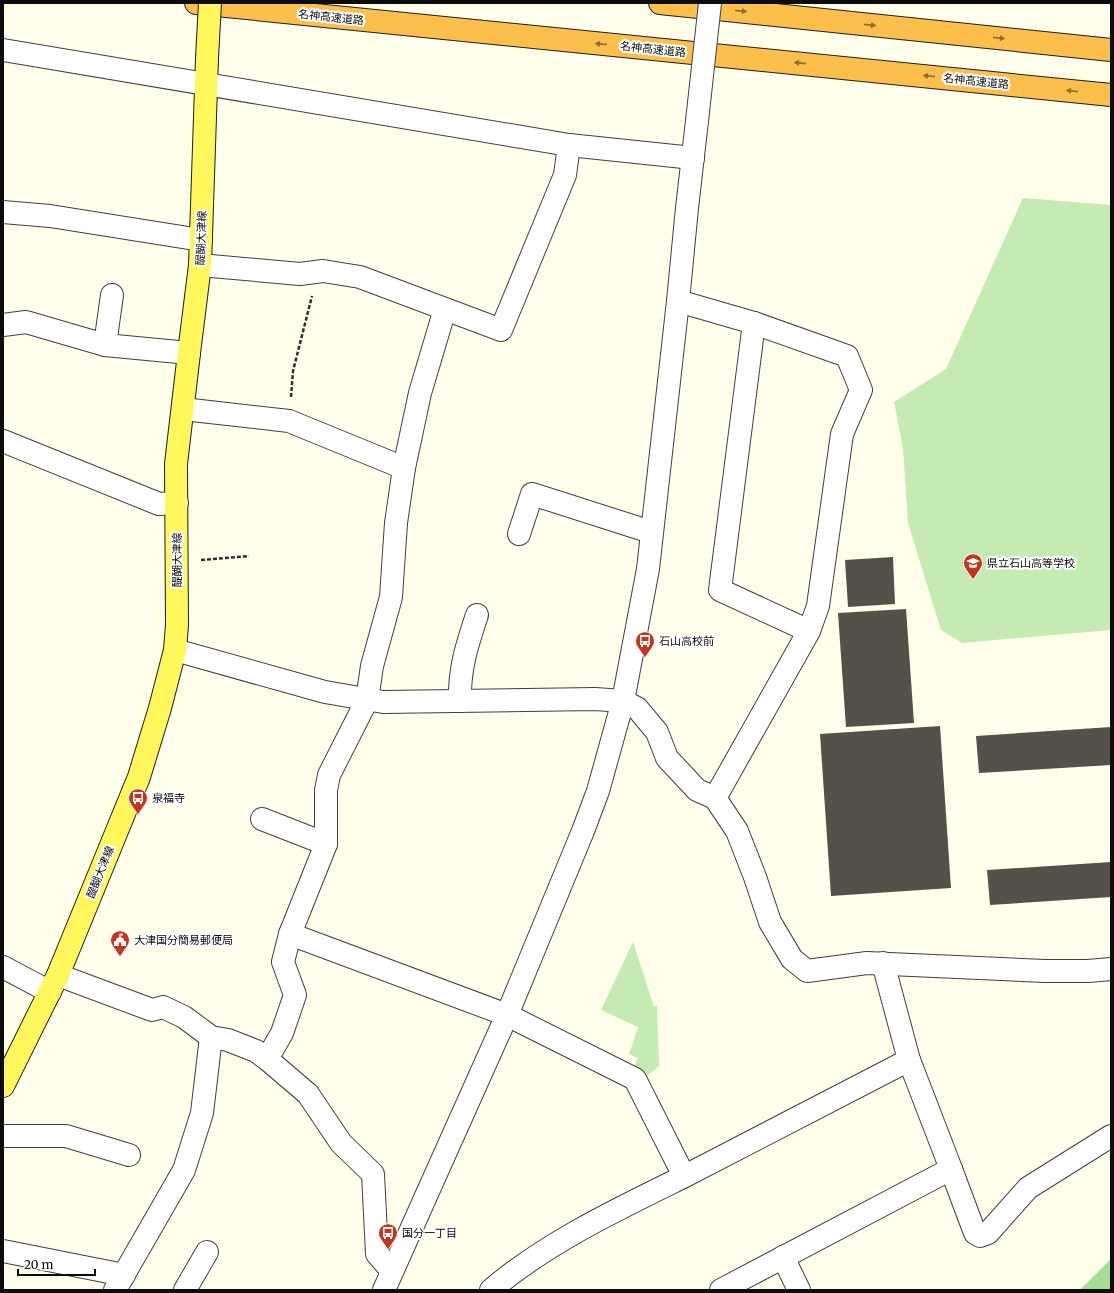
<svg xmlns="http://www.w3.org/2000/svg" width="1114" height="1293" viewBox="0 0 1114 1293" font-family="Merriweather,'Noto Sans JP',serif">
<rect width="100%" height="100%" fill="#ffffeb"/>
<g fill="#c5ebb3">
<path d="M1023 198 1111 205V630L962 643 941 630 908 523 903 448 894 402 946 369Z"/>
<path d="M633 942 654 1007 657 1005 659 1066 647 1076 634 1067 638 1058 629 1054 638 1027 601 1010Z"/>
</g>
<path fill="#a5dd91" d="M1111 1259V1290H1080Z"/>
<g fill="#555048">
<path d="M893 557 895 604 848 607 845 560Z"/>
<path d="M906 609 914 723 846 727 838 613Z"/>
<path d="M940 726 951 888 831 896 820 734Z"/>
<path d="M1111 727V765L979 773 976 736Z"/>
<path d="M1111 862V897L990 905 987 870Z"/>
</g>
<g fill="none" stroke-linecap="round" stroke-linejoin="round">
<defs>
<g id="minor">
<path d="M3 50 569 145 693 158"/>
<path d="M3 212 50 216 201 240"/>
<path d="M200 265 300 274 323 271 360 277 501 330 565 175 569 145"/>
<path d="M678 301 754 323 847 356 861 390 842 434 818 606 809 631 715 798"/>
<path d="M754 323 720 590 809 631"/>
<path d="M3 325 26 322 105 345 189 353"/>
<path d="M105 345 112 295"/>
<path d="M183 409 289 421 404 468"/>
<path d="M3 441 159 504 177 503"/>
<path d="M519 534 532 494 651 532"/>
<path d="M175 650 325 692 383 702 595 699 623 701 637 708 657 732 667 758 697 790 715 798 737 831 755 877 770 922 792 959 807 971 867 963 1045 971H1088L1111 969"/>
<path d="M460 701C459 669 467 645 477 615"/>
<path d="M262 819 326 844"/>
<path d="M290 934 507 1015 635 1079 684 1176"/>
<path d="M3 967 50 992"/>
<path d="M58 975 152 1010 163 1007 184 1017 211 1037 228 1040 256 1051 267 1059 308 1094 341 1143 373 1174 377 1254 392 1271"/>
<path d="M267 1059 282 1033 295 995 283 962 290 934 326 844V790L329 775 367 700 372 666 391 597 396 523 404 468 420 393 445 309"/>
<path d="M3 1136H66L129 1155"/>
<path d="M951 1169 975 1233 980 1236 988 1233 1028 1188 1111 1136"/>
<path d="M3 1251 124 1275"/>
<path d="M783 1257 799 1290"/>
<path d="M115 1290 184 1170 202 1113 211 1037"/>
<path d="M185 1290 207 1252"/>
<path d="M384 1290 507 1015 583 831 598 791 623 701 648 569 678 301 687 208 697 121"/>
<path d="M491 1290C546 1243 618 1209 683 1177 759 1138 834 1099 909 1060"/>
<path d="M721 1290 951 1169 909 1060 883 963"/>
</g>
<path id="major" d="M3 1086 58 975 139 777 160 708 175 650 177 625 176 464 189 353 200 265 207 58"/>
<g id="highway">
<path d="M196 3 1111 95"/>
<path d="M660 3 1111 50"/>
</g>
</defs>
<use href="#minor" stroke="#3f3f3f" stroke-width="24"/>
<use href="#major" stroke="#1d1d1d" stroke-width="24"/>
<use href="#highway" stroke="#1d1d1d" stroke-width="24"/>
<g stroke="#2e2e2e" stroke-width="2.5" stroke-dasharray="4 2" stroke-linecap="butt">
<path d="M291 397 293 371 312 296"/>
<path d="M201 560 249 556"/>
</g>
<use href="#minor" stroke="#fff" stroke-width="22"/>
<use href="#major" stroke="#fff75b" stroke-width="22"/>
<use href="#highway" stroke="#fdbf4c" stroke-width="22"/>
<defs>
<path id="minor-bridge" d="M697 121 710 3"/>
<path id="major-bridge" d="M207 58 210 3"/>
</defs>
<use href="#minor-bridge" stroke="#3f3f3f" stroke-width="24" stroke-linecap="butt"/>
<use href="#major-bridge" stroke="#1d1d1d" stroke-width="24" stroke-linecap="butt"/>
<use href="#minor-bridge" stroke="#fff" stroke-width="22"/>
<use href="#major-bridge" stroke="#fff75b" stroke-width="22"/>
</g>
<defs><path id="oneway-solid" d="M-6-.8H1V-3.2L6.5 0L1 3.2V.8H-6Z"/></defs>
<g fill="#916e2f">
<use href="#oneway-solid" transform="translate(741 11) rotate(6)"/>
<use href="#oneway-solid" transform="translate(870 25) rotate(6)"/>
<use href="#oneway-solid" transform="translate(999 38) rotate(6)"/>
<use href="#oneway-solid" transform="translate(601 44) rotate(-174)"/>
<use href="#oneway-solid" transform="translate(800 63) rotate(-174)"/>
<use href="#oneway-solid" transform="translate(929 76) rotate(-174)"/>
<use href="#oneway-solid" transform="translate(1072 91) rotate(-174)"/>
</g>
<defs>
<symbol id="school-pin" viewBox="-11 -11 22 30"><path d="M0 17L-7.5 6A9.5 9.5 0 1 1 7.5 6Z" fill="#c4351d" stroke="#fff"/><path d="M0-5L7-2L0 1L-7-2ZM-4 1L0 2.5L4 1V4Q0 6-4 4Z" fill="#fff"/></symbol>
<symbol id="bus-pin" viewBox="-11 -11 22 30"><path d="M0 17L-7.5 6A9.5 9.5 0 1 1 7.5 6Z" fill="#c4351d" stroke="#fff"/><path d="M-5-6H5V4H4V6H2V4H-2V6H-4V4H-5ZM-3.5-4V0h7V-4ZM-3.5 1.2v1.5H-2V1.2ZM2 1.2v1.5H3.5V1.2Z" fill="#fff"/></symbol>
<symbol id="civic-pin" viewBox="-11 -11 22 30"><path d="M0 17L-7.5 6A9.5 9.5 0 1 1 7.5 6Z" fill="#c4351d" stroke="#fff"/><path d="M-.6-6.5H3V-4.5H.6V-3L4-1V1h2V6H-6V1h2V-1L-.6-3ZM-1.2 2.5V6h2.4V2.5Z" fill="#fff"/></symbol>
</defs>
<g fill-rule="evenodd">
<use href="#school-pin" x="962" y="552" width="22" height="30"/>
<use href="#bus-pin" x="634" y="630" width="22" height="30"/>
<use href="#bus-pin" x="127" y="787" width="22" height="30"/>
<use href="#civic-pin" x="109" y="929" width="22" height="30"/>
<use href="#bus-pin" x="377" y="1222" width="22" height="30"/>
</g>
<g text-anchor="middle" stroke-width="4" stroke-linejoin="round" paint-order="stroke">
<g font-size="11" fill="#0c0c0c" stroke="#fff">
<text transform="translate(331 17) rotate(6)" y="4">名神高速道路</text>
<text transform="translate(653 49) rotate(6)" y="4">名神高速道路</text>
<text transform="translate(976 81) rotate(6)" y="4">名神高速道路</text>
<text transform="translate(201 238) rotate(-88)" y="4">醍醐大津線</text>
<text transform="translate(177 560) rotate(-90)" y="4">醍醐大津線</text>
<text transform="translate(100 872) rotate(-68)" y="4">醍醐大津線</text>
</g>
<g font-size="11" fill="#0c0c0c" stroke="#fff" text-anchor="start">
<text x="987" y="567">県立石山高等学校</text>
<text x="659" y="645">石山高校前</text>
<text x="152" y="802">泉福寺</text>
<text x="134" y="944">大津国分簡易郵便局</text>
<text x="402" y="1237">国分一丁目</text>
</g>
</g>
<rect width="1114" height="1293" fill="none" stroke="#0c0c0c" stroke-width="8"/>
<path d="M18 1269v6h77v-6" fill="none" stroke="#0c0c0c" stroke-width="2"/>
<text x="24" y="1269" font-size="12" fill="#0c0c0c" stroke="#ffffff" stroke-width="3" paint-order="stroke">20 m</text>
</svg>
